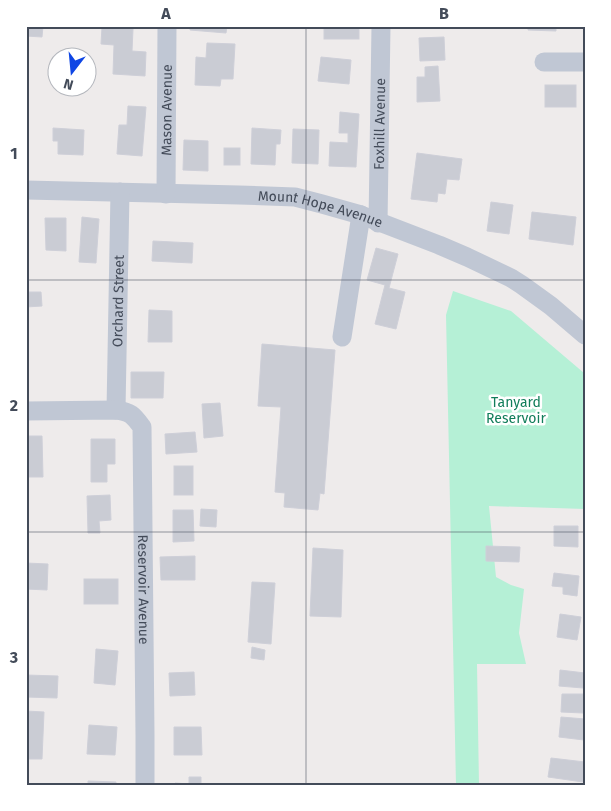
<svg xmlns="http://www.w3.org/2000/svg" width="611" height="811" viewBox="0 0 611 811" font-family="'Fira Sans',sans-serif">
<rect width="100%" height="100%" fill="#eeebeb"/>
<path fill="#b5f0d6" d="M453 291 511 311 584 373 585 509 489 506 496 577 511 585 524 589 519 633 526 664H477L479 785H456L446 315Z"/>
<g fill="#caccd4" stroke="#cecfd8">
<path d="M26 26H43L42 37 26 36Z"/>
<path d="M190 26H227L226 33 190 30Z"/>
<rect x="324" y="26" width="35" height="13"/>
<path d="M528 26H556V31L528 30Z"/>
<path d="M102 27 133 29 132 51 146 52 145 76 113 74 114 45 101 44Z"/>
<path d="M444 37 445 60 420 61 419 38Z"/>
<path d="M207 43 235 44 233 79H221L220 86 195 85 196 57 206 58Z"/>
<path d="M321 57 351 60 349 84 318 81Z"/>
<path d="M438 66 440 101 417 102V77H425V67Z"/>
<rect x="545" y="85" width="31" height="22"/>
<path d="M128 106 146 107 142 156 117 154 119 125H127Z"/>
<path d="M340 112 359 114 356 167 329 166 330 142 348 143V133H339Z"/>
<path d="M53 128 84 130 83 155 58 154V141H53Z"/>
<path d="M252 128 281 130 280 144H276L275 165 251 164Z"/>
<path d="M293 129 319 130 318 164 292 163Z"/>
<path d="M184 140 208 141V171L183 170Z"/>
<rect x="224" y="148" width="16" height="17"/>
<path d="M417 153 462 159 459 180 447 179 445 194 438 193 437 202 411 199Z"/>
<path d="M491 202 513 205 509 234 487 231Z"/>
<path d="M532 212 576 217 573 245 529 239Z"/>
<path d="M82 217 99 219 96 263 79 262Z"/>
<path d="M45 218H66V251L46 250Z"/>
<path d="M153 241 193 243 192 263 152 261Z"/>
<path d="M376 248 398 254 389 288 405 292 396 329 375 324 385 285 367 280Z"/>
<path d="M26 292H41L42 306 26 307Z"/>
<path d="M149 310 172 311V342H148Z"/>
<path d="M262 344 335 350 324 494 320 493 318 510 284 507 285 493 275 492 281 407 258 406Z"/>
<path d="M131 372H164L163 398H131Z"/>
<path d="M220 403 223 436 204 438 202 404Z"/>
<path d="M195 432 197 452 166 454 165 434Z"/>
<path d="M26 436H42L43 477H26Z"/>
<path d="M91 439H115V464H107V482H91Z"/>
<rect x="174" y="466" width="19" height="29"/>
<path d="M110 495 111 520 99 521 100 533H88L87 496Z"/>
<path d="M201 509 217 510 216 527 200 526Z"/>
<path d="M173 510H193L194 541 173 542Z"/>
<path d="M554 526H578V547L554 546Z"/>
<path d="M486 546 520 547 519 562 486 561Z"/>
<path d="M313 548 343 550 341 617 310 616Z"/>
<path d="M195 556V580H161L160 557Z"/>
<path d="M26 563 48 564 47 590 26 589Z"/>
<path d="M554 573 579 576 577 596 563 594V587L552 586Z"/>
<rect x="84" y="579" width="34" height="25"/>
<path d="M252 582 275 583 271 644 248 642Z"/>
<path d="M560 614 581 617 577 640 557 637Z"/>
<path d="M252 647 265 650 264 660 251 658Z"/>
<path d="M96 649 118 651 115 685 94 683Z"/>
<path d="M560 670 585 673 583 688 559 686Z"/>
<path d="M194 672 195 695 170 696 169 673Z"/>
<path d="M26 675 58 676 57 698 26 697Z"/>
<path d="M562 694H584L583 713 561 712Z"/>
<path d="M26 711 44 712 42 759H26Z"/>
<path d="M561 717 585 719 584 740 559 737Z"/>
<path d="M89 725 117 727 115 755 87 754Z"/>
<path d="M174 727H201L202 755H174Z"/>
<path d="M551 758 585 762 583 782 548 777Z"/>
<path d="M189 777H201V785H175V783L189 784Z"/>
<path d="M88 781 116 782V785H88Z"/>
</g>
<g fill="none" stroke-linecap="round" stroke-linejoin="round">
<g stroke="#c0c7d4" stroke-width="19">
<path d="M544 62H585"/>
<path id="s1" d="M26 190 239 195 295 197 322 204 361 215 439 245 467 257 511 278 522 285 551 306 585 335"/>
<path id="s2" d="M166 194 167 26"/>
<path id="s3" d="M378 223 381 26"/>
<path d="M342 337 361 215"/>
<path id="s4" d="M116 410 120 192"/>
<path id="s5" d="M26 411 116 410C131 412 133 415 142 427L145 735V785"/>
</g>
</g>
<path fill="none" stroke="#434b59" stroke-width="1" stroke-opacity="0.55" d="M306 26V785M26 280H585M26 532H585"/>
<g text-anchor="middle" stroke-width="5" stroke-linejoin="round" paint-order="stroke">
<g font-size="14" fill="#434b59" stroke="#fff">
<text dy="5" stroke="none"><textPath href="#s2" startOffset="84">Mason Avenue</textPath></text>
<text dy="5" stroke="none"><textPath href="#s3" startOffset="99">Foxhill Avenue</textPath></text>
<text dy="5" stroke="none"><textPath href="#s1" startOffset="296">Mount Hope Avenue</textPath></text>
<text dy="5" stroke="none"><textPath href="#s4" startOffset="109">Orchard Street</textPath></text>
<text dy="5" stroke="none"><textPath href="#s5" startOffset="285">Reservoir Avenue</textPath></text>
</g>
<g font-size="14" fill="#117d5a" stroke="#fff">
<text x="516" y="407">Tanyard<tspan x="516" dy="16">Reservoir</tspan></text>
</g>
</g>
<rect width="611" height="811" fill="none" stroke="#ffffff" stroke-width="55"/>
<g transform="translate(72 72) rotate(196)"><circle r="24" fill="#ffffff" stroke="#b4b7bd"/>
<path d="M0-4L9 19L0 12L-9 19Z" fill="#0f46e4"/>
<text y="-8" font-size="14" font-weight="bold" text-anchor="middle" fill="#434b59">N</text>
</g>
<rect x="28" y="28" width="556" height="756" fill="none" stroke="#434b59" stroke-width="2"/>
<g font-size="16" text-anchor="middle" font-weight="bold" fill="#434b59">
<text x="166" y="19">A</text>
<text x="444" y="19">B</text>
<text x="14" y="159">1</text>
<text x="14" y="411">2</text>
<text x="14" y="663">3</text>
</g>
</svg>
